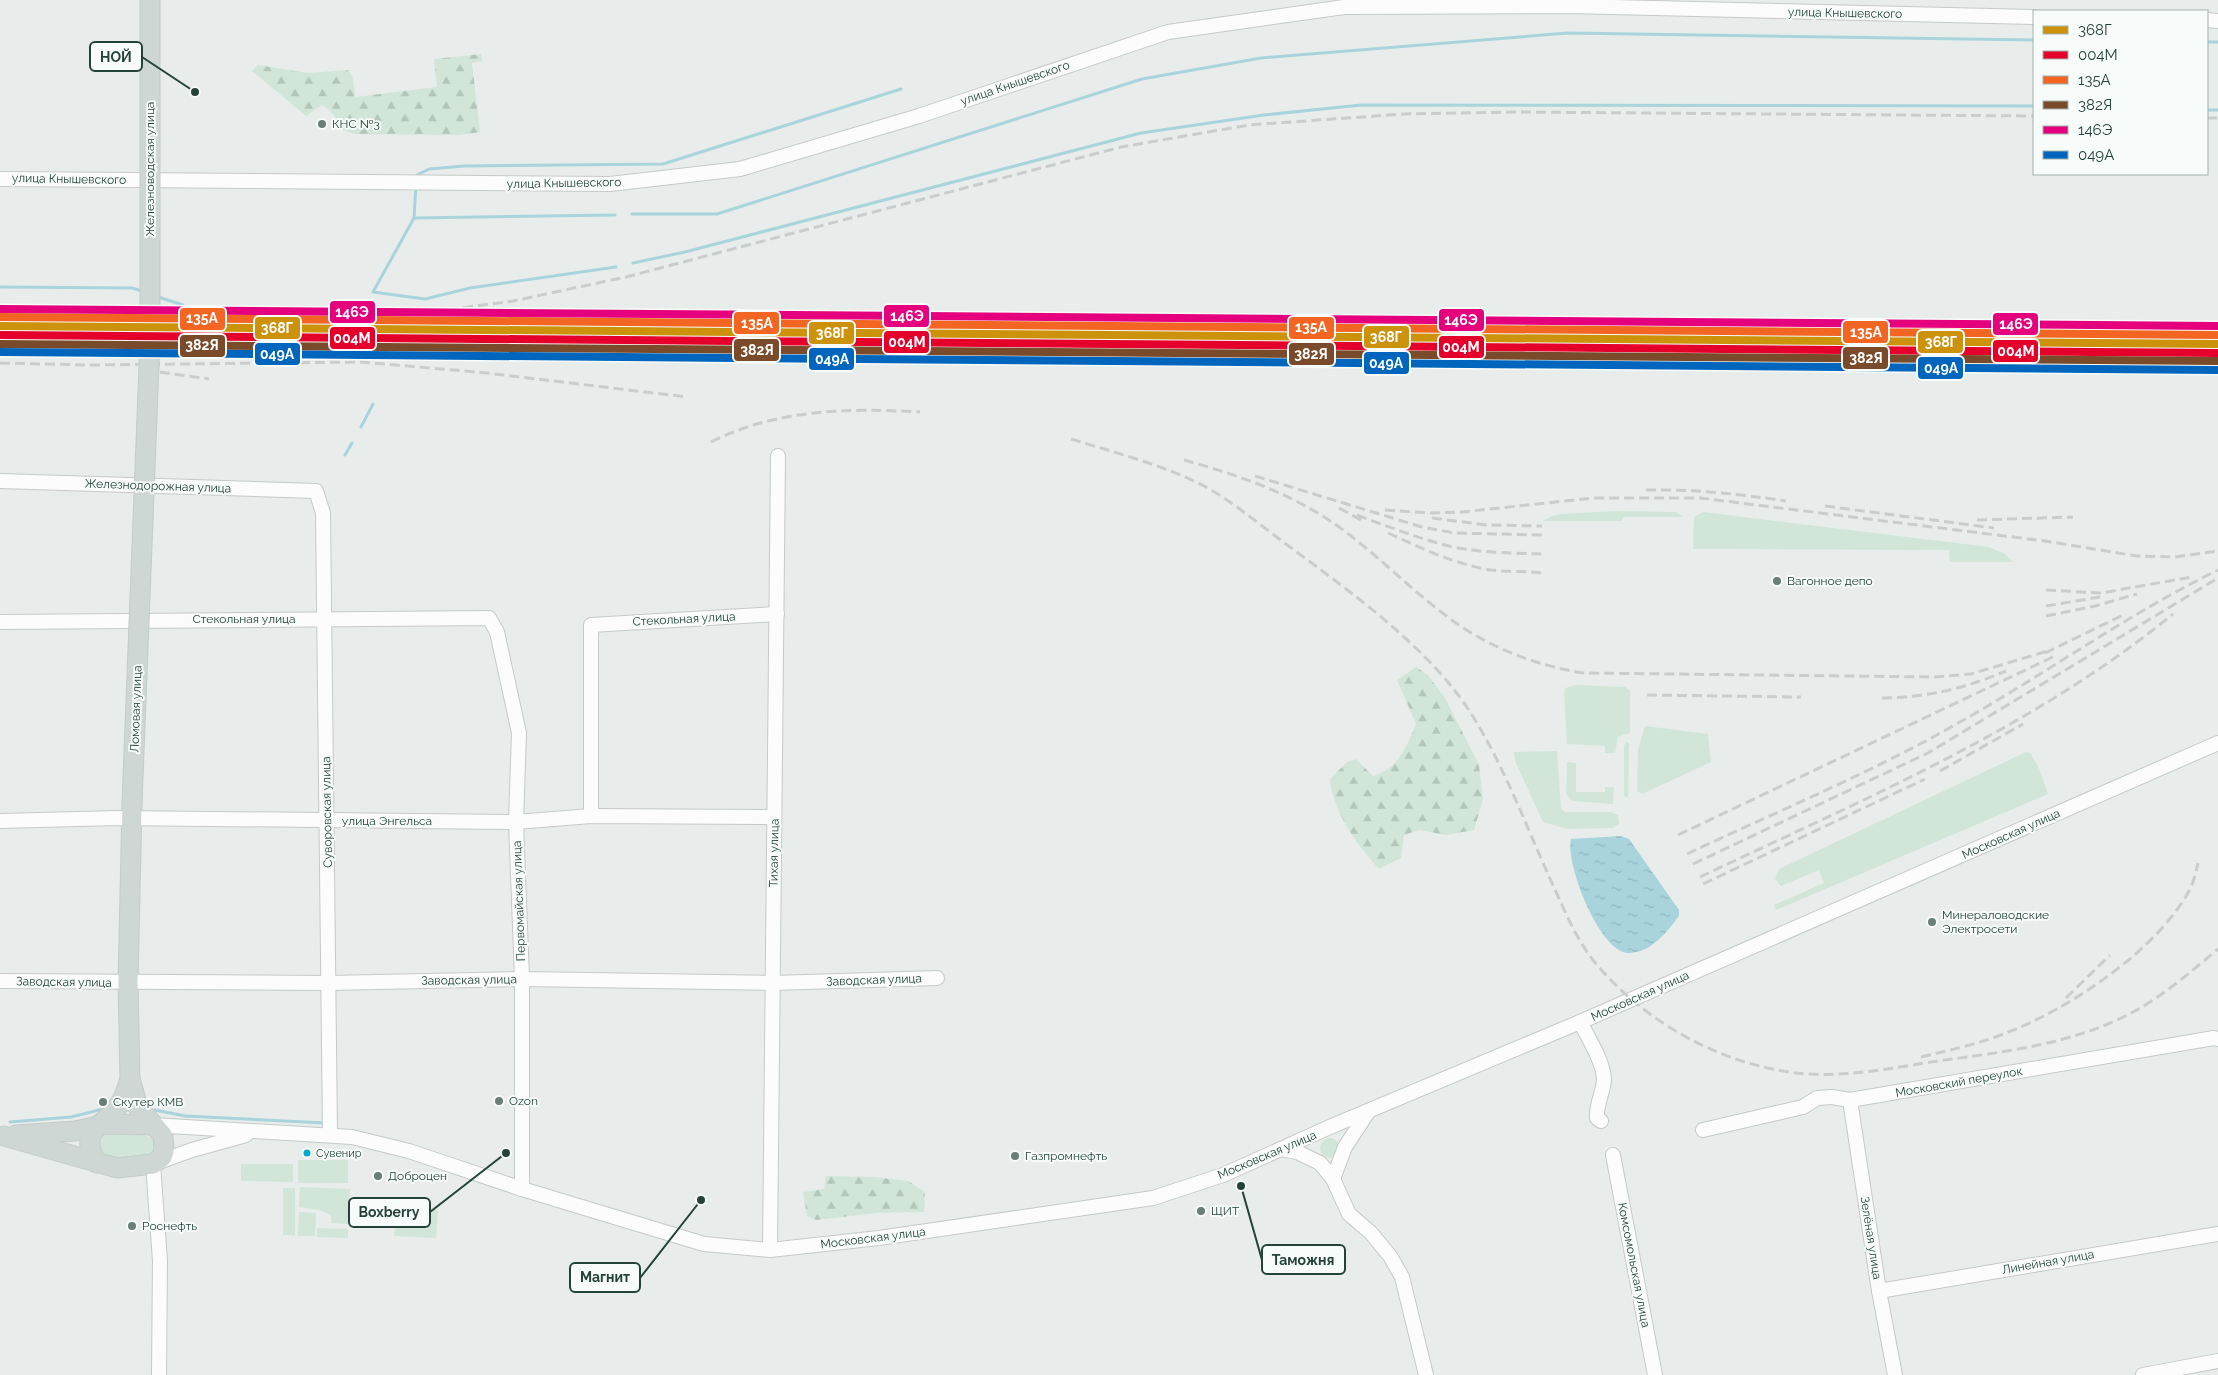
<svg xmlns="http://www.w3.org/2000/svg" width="2218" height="1375" viewBox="0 0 2218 1375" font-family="Raleway,sans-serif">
<defs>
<pattern id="forest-firs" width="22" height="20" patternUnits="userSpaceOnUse" patternTransform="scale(1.25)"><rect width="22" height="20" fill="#d1e6d8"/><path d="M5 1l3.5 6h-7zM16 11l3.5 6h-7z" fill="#b3c6ba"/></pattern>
<pattern id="water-ripples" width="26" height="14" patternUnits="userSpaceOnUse" patternTransform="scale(1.25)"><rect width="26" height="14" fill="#a9d4db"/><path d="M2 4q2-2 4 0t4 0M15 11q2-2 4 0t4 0" fill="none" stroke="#91b7bd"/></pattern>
</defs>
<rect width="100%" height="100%" fill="#e8edeb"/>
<g fill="#d1e6d8">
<path d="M1617 511 1676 512 1683 517H1623L1622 521H1542L1552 516 1561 514Z"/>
<path d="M1703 512 1989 547 2005 554 2013 562H1950L1949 550 1693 549 1694 517Z"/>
<path d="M1576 685 1625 687 1630 691V733L1618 737 1615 753H1605V746L1567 744 1564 693 1565 688Z"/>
<path d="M1645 726 1708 734 1711 762 1642 794 1637 791 1638 750Z"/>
<path d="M1626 742 1629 743V746L1628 798 1624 796V746Z"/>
<path d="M1557 751 1561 808 1565 812H1611L1618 815 1619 824 1613 828 1568 829 1543 822 1515 761 1514 752Z"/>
<path d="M2026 752 2030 753 2039 768 2048 794 1776 910 1774 905 1824 883 1819 870 1781 886 1775 879 1779 869Z"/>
<path d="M1567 762 1576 763V792H1605V787H1614L1613 804 1572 801 1566 794Z"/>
<path d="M109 1134H143L157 1142V1147L152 1157 113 1160 101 1155 99 1144 104 1136Z"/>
<circle cx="1330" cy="1148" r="10"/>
<rect x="298" y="1160" width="50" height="23"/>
<path d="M241 1164H293V1182L241 1181Z"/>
<path d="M300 1187 350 1189 348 1224 331 1223V1215L319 1210 299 1207Z"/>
<rect x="283" y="1188" width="12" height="47"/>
<path d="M419 1208 438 1210 436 1238 394 1236 396 1216H417Z"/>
<path d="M299 1212 316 1213 315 1236H298Z"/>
<path d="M317 1228 348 1229V1238L317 1237Z"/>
</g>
<g fill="url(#forest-firs)">
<path d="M481 54 482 61 472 63 480 132 459 135 355 134 340 129C336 117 334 112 322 105L306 116 252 71 258 65 308 73 348 70 353 78 355 97 437 87 434 59Z"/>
<path d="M1416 667 1428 675 1445 698 1479 765 1483 799 1474 830 1446 835 1419 830 1404 835 1401 858 1379 869C1357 844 1333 813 1330 779L1347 762 1356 759 1373 776C1399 768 1406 747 1416 724L1397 680Z"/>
<path d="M826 1176 874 1177 908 1181 925 1192 924 1212 877 1213 816 1220 807 1216 803 1192 824 1189Z"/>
</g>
<path fill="url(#water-ripples)" d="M1621 836 1629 839 1679 910V916C1667 932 1651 953 1628 953 1599 952 1565 863 1571 839Z"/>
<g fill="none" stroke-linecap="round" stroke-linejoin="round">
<g stroke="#a9d4db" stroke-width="3">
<path d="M2207 42H2218"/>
<path d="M2207 110H2218"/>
<path d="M416 179 417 175 429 169 464 166 663 164 901 89"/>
<path d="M416 185 414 218 373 292 425 299 470 288 616 267"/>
<path d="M632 214H717L1142 79 1261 58 1568 33 2034 40"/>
<path d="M414 218 615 215"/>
<path d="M633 263 685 252 1141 133 1264 115 1361 105 2034 106"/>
<path d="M0 287 132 288 142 291"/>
<path d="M155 296 183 305"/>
<path d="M361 427 373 404"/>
<path d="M345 455 352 443"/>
<path d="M155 1110 185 1116 326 1123"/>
<path d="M10 1122 71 1117 103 1109"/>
</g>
<defs>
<g id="minor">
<path d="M2207 20 2218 21"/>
<path d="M0 179 610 184 740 169 919 116 1168 32 1344 7 1569 6 2034 17"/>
<path d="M0 481 316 491 323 513 330 1134"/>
<path d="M0 622 489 618 497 632 519 733 516 822 522 979V1189"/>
<path d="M591 816V625L777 614"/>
<path d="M0 821 118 818 516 822 591 816 774 817"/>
<path d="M0 981 329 983 522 979 773 983 937 978"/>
<path d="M1580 1022C1588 1037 1604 1063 1604 1080 1603 1093 1596 1104 1597 1118L1601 1121"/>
<path d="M1850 1100 1879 1291 1895 1375"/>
<path d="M153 1125 352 1137 409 1151 522 1189 704 1244 770 1250 879 1238 1153 1198 1223 1175 1332 1126 1580 1022 2218 743"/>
<path d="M1703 1130 1803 1107 1817 1098 1832 1097 1850 1100 2214 1038 2218 1039"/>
<path d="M1281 1149 1297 1152 1320 1163 1333 1179 1349 1214 1371 1233 1390 1256 1402 1277 1426 1375"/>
<path d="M1613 1155 1655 1375"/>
<path d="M1333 1179 1345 1147 1368 1112"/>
<path d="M770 1250 778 456"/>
<path d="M1879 1291 2218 1234"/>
<path d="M159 1375 160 1261 153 1164 192 1150 246 1135"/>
<path d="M2143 1375 2218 1361"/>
</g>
<g id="major">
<path d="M16 1135 75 1131 107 1124 153 1125"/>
<path d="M4 1136 117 1168 153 1164 162 1157 164 1151 163 1136 138 1107 130 1079 128 983 132 804"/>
<path d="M97 1163C77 1131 103 1127 119 1105 125 1097 127 1088 130 1079"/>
</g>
</defs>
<use href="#minor" stroke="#c5cac8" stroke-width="16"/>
<use href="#major" stroke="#c3ccc9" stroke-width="21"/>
<use href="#minor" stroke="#fcfcfc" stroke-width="14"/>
<use href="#major" stroke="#cfd7d5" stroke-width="19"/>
<g stroke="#c9cdcc" stroke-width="3" stroke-dasharray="10 5" stroke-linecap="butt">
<path d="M2207 118H2218"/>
<path d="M209 328 408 315 513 301 626 277 1121 147 1249 125 1404 114 1515 112 2034 116"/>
<path d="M0 363 90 365 361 362 487 373 687 397"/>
<path d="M145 370 209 379"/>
<path d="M1071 439C1113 452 1156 463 1196 482 1228 497 1257 523 1286 544 1345 588 1405 630 1452 687 1495 740 1523 820 1552 883 1564 909 1575 937 1593 960 1644 1023 1726 1068 1807 1074 1856 1077 1905 1065 1953 1059 2018 1050 2084 1041 2142 1007 2169 991 2194 969 2218 949"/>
<path d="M711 442C777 409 847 408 920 412"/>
<path d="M1184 460C1231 473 1279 489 1321 515 1363 541 1397 577 1436 608 1479 643 1528 664 1583 673L1934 677 1971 674 2051 650"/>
<path d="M1255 476 1422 527 1455 533 1542 535"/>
<path d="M1646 490C1694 489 1739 494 1786 501"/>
<path d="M1825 506 1994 528"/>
<path d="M1339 508 1363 521"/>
<path d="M1385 510 1431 513 1462 512 1593 498H1700L2045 541 2137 556 2175 557 2218 551"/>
<path d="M1357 515C1389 527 1420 539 1453 547 1482 553 1513 553 1542 554"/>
<path d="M1432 518 1487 525 1542 526"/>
<path d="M1977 520 2073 517"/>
<path d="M1388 533C1421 548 1454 564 1491 570 1508 572 1525 571 1542 573"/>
<path d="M2046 590 2101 593 2192 577"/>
<path d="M2046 606 2100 597"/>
<path d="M2046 616 2095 606 2137 594"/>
<path d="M2045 653 2123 615"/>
<path d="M1647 695 1801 697"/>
<path d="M1882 698C1928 697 1963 689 2006 671"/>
<path d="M1940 771 2023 724"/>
<path d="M1678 835 2057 655"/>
<path d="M1687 854C1778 811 1873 772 1960 722 2047 673 2128 614 2218 570"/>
<path d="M1693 864 1928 753 2218 578"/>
<path d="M1700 877C1862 800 2034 728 2173 614"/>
<path d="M1703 884 1925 779"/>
<path d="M2066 998 2110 955"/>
<path d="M1921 1057C1950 1050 1979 1044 2006 1033 2069 1009 2158 950 2190 889 2194 881 2196 872 2198 863"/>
</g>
<defs>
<path id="major-bridge" d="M132 804 150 339V0"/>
</defs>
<use href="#major-bridge" stroke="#c3ccc9" stroke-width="21" stroke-linecap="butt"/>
<use href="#major-bridge" stroke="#cfd7d5" stroke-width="19"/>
<defs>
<path id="rail-1" d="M0 326 2218 344"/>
<path id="rail-2" d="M0 335 2218 353"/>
<path id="rail-3" d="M0 317 2218 335"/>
<path id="rail-4" d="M0 344 2218 361"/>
<path id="rail-5" d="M0 309 2218 326"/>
<path id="rail-6" d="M0 352 2218 370"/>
</defs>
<use href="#rail-1" stroke="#f7fbf9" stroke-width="11"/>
<use href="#rail-2" stroke="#f7fbf9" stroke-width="11"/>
<use href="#rail-3" stroke="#f7fbf9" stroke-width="11"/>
<use href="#rail-4" stroke="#f7fbf9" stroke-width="11"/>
<use href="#rail-5" stroke="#f7fbf9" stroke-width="11"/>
<use href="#rail-6" stroke="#f7fbf9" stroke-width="11"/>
<use href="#rail-1" stroke="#cd920c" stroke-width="8"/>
<use href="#rail-2" stroke="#e4002b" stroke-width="8"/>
<use href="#rail-3" stroke="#f26522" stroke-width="8"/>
<use href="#rail-4" stroke="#7a4b2a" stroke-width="8"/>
<use href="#rail-5" stroke="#e5007d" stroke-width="8"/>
<use href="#rail-6" stroke="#0065bd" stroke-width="8"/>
</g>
<g fill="#697e78" stroke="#f7fbf9" stroke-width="2">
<circle cx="322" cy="124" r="5"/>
<circle cx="1777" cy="581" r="5"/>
<circle cx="1932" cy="922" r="5"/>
<circle cx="499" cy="1101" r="5"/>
<circle cx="103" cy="1102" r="5"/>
<circle cx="1015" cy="1156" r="5"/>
<circle cx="378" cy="1176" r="5"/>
<circle cx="1201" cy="1211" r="5"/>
<circle cx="132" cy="1226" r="5"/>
</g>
<circle fill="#00a9ce" stroke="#f7fbf9" stroke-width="2" cx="307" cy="1153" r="4.5"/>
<g text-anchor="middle" stroke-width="4" stroke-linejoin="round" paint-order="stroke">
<g font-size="11" fill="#24423a" stroke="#f7fbf9" text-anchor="start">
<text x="316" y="1157">Сувенир</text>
</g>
<g font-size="12" fill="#24423a" stroke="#f7fbf9">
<text transform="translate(1845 13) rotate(1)" y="4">улица Кнышевского</text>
<text transform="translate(1015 83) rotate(-19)" y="4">улица Кнышевского</text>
<text transform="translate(150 169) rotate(-90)" y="4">Железноводская улица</text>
<text transform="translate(69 179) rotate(1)" y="4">улица Кнышевского</text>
<text transform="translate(564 183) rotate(-1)" y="4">улица Кнышевского</text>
<text transform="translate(158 486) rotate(2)" y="4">Железнодорожная улица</text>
<text x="244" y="623">Стекольная улица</text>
<text transform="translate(684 619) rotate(-3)" y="4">Стекольная улица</text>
<text transform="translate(136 709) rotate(-88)" y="4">Ломовая улица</text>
<text transform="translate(327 812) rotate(-91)" y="4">Суворовская улица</text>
<text x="387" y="825">улица Энгельса</text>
<text transform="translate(2011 834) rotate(-24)" y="4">Московская улица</text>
<text transform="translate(774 853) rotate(-89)" y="4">Тихая улица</text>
<text transform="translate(519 901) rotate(-92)" y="4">Первомайская улица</text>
<text transform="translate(469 980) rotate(-1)" y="4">Заводская улица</text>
<text transform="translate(874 980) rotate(-2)" y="4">Заводская улица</text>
<text transform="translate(64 982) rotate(1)" y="4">Заводская улица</text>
<text transform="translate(1640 996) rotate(-24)" y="4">Московская улица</text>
<text transform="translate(1959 1082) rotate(-10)" y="4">Московский переулок</text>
<text transform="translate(1267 1155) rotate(-23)" y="4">Московская улица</text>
<text transform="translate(873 1238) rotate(-7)" y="4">Московская улица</text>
<text transform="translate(1871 1238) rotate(81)" y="4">Зелёная улица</text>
<text transform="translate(2048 1262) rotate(-10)" y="4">Линейная улица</text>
<text transform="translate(1634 1265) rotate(79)" y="4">Комсомольская улица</text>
</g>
<g font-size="12" fill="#24423a" stroke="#f7fbf9" text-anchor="start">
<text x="332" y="128">КНС №3</text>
<text x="1787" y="585">Вагонное депо</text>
<text x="1942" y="919">Минераловодские<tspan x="1942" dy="14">Электросети</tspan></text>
<text x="509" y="1105">Ozon</text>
<text x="113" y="1106">Скутер КМВ</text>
<text x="1025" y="1160">Газпромнефть</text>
<text x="388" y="1180">Доброцен</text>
<text x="1211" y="1215">ЩИТ</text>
<text x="142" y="1230">Роснефть</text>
</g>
</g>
<path fill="none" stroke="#24423a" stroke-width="2" d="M195 92L142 57M506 1153L430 1212M1241 1186L1262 1260M701 1200L640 1278"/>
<g fill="#24423a" stroke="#f7fbf9" stroke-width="2">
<circle cx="195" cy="92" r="5"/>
<circle cx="506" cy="1153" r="5"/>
<circle cx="1241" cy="1186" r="5"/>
<circle cx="701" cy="1200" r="5"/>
</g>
<g fill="#f7fbf9" stroke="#24423a" stroke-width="2">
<rect x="90" y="42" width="52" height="29" rx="5"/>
<rect x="349" y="1198" width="81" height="29" rx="5"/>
<rect x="1262" y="1245" width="83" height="29" rx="5"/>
<rect x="570" y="1263" width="70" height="29" rx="5"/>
</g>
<g font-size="14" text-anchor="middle" font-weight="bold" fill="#24423a">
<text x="116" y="62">НОЙ</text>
<text x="389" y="1217">Boxberry</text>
<text x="1303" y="1265">Таможня</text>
<text x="605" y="1282">Магнит</text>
</g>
<g stroke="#f7fbf9" stroke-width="2">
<rect x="329" y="300" width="47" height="24" rx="5" fill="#e5007d"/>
<rect x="883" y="304" width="47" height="24" rx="5" fill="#e5007d"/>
<rect x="179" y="307" width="47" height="24" rx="5" fill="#f26522"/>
<rect x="1438" y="308" width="47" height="24" rx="5" fill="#e5007d"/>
<rect x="733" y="311" width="47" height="24" rx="5" fill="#f26522"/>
<rect x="1992" y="312" width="47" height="24" rx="5" fill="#e5007d"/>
<rect x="1288" y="316" width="47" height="24" rx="5" fill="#f26522"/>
<rect x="254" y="316" width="47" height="24" rx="5" fill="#cd920c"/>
<rect x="1842" y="320" width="47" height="24" rx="5" fill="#f26522"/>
<rect x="808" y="321" width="47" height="24" rx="5" fill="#cd920c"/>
<rect x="1363" y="325" width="47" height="24" rx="5" fill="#cd920c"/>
<rect x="329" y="326" width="47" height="24" rx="5" fill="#e4002b"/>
<rect x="1917" y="330" width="47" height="24" rx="5" fill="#cd920c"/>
<rect x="883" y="330" width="47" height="24" rx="5" fill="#e4002b"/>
<rect x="179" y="334" width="47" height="24" rx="5" fill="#7a4b2a"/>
<rect x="1438" y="335" width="47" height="24" rx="5" fill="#e4002b"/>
<rect x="733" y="338" width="47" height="24" rx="5" fill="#7a4b2a"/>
<rect x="1992" y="339" width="47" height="24" rx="5" fill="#e4002b"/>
<rect x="1288" y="342" width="47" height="24" rx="5" fill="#7a4b2a"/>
<rect x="254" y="342" width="47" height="24" rx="5" fill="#0065bd"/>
<rect x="1842" y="346" width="47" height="24" rx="5" fill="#7a4b2a"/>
<rect x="808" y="347" width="47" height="24" rx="5" fill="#0065bd"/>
<rect x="1363" y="351" width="47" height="24" rx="5" fill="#0065bd"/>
<rect x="1917" y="356" width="47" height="24" rx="5" fill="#0065bd"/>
</g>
<g font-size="14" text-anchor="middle" font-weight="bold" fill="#fff">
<text x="352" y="317">146Э</text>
<text x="907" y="321">146Э</text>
<text x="202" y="323">135А</text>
<text x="1461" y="325">146Э</text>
<text x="757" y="328">135А</text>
<text x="2016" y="329">146Э</text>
<text x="1311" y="332">135А</text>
<text x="277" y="333">368Г</text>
<text x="1866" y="337">135А</text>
<text x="832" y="338">368Г</text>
<text x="1386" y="342">368Г</text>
<text x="352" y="343">004М</text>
<text x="1941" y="347">368Г</text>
<text x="907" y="347">004М</text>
<text x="202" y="350">382Я</text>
<text x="1461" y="352">004М</text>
<text x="757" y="355">382Я</text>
<text x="2016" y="356">004М</text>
<text x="1311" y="359">382Я</text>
<text x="277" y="359">049А</text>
<text x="1866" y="363">382Я</text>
<text x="832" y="364">049А</text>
<text x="1386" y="368">049А</text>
<text x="1941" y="373">049А</text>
</g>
<rect x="2033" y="10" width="175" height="165" fill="#f7fbf9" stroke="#a3b1ad"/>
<rect x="2043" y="26" width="25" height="8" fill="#cd920c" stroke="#a3b1ad"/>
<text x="2078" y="35" font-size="15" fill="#24423a">368Г</text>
<rect x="2043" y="51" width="25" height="8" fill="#e4002b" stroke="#a3b1ad"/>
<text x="2078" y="60" font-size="15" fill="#24423a">004М</text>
<rect x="2043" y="76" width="25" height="8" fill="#f26522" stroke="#a3b1ad"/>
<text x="2078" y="85" font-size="15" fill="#24423a">135А</text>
<rect x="2043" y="101" width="25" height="8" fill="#7a4b2a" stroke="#a3b1ad"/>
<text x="2078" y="110" font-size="15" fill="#24423a">382Я</text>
<rect x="2043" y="126" width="25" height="8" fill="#e5007d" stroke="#a3b1ad"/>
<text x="2078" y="135" font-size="15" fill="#24423a">146Э</text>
<rect x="2043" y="151" width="25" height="8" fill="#0065bd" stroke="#a3b1ad"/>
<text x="2078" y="160" font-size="15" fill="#24423a">049А</text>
</svg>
